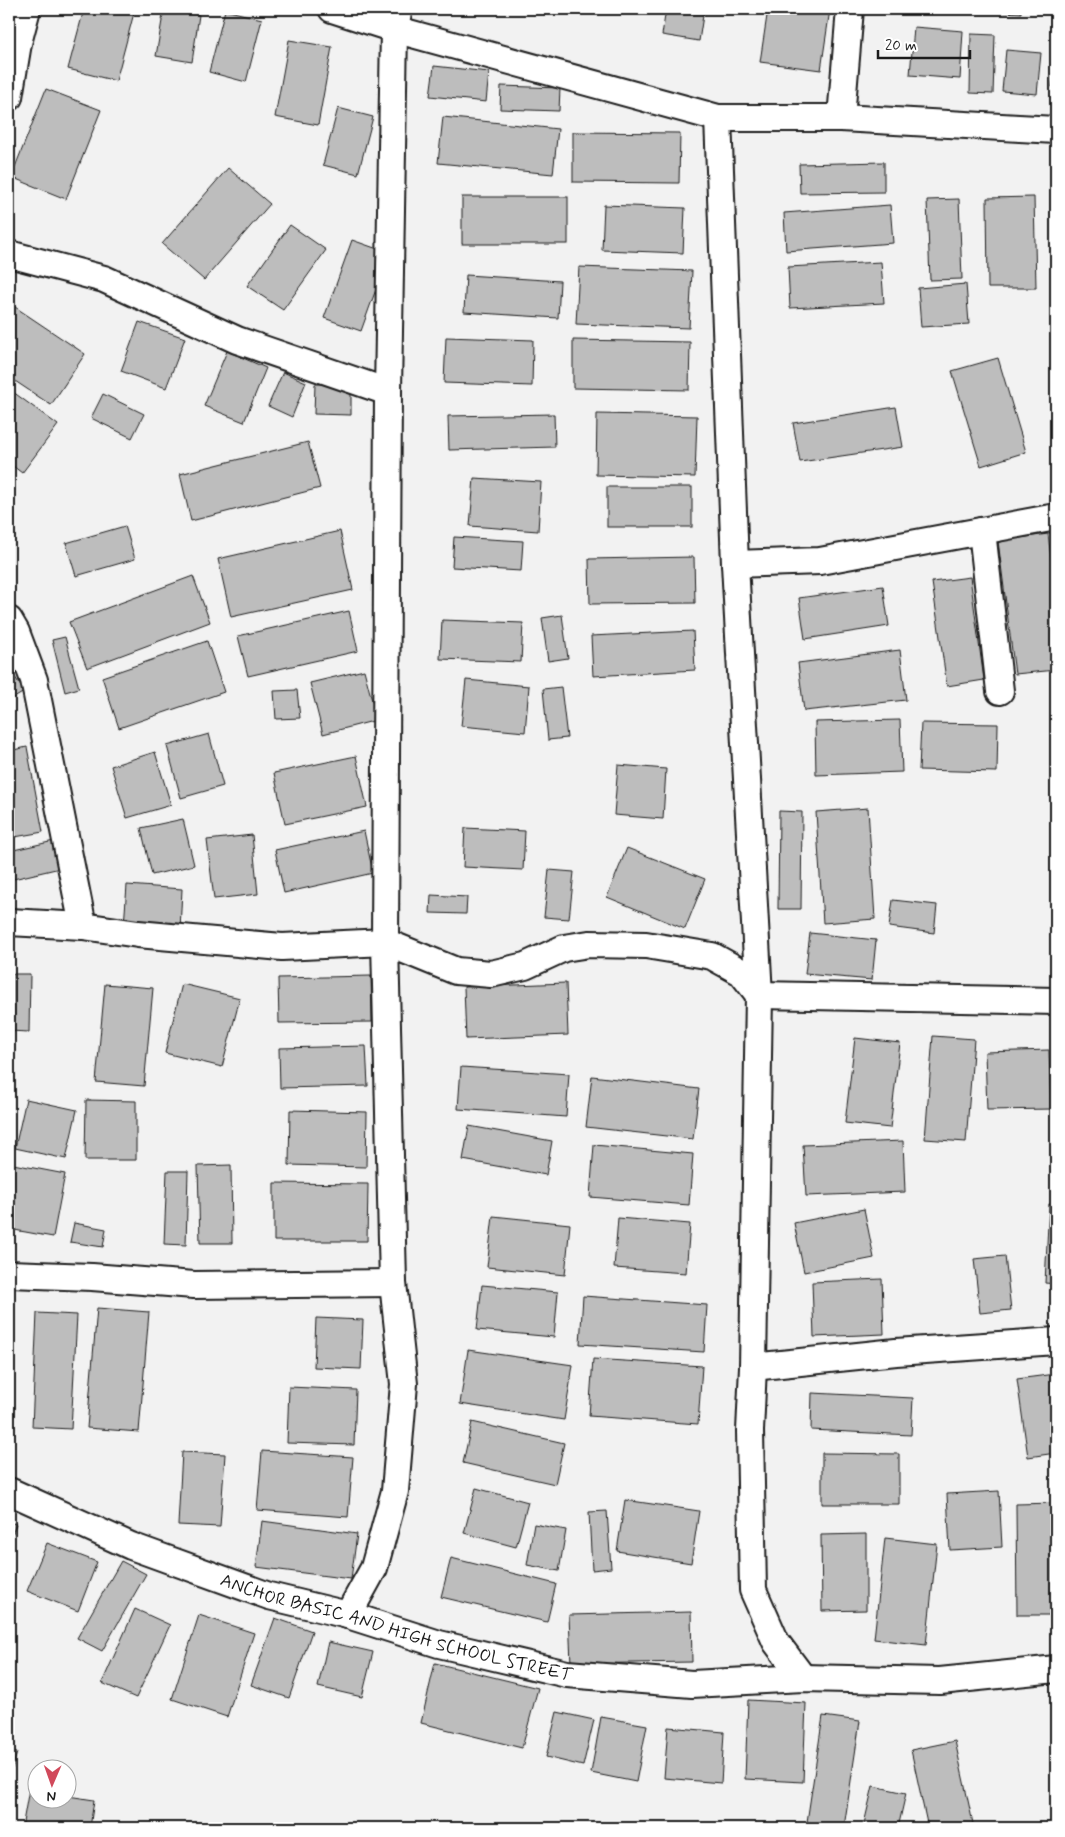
<svg xmlns="http://www.w3.org/2000/svg" width="1065" height="1837" viewBox="0 0 1065 1837" font-family="Mynerve,sans-serif">
<rect width="100%" height="100%" fill="#f2f2f2"/>
<filter id="ink" filterUnits="userSpaceOnUse"><feTurbulence type="fractalNoise" baseFrequency=".02" numOctaves="2"/><feDisplacementMap in="SourceGraphic" scale="10" xChannelSelector="R" yChannelSelector="G"/><feConvolveMatrix kernelMatrix="1 2 1 2 8 2 1 2 1" color-interpolation-filters="sRGB"/></filter>
<g filter="url(#ink)">
<g fill="#bdbdbd" stroke="#1c1c1c">
<path d="M84 9H135L116 81 68 69Z"/>
<path d="M164 9 199 15 192 62 156 56Z"/>
<path d="M666 9H704L699 41 662 35Z"/>
<path d="M768 9H830L821 70 760 62Z"/>
<path d="M947 9H1021V13Z"/>
<path d="M225 10 262 19 246 82 209 72Z"/>
<path d="M914 27 963 31 960 79 910 75Z"/>
<path d="M971 34 995 35 993 94 970 93Z"/>
<path d="M1056 39V88L1052 87Z"/>
<path d="M289 40 332 47 318 125 275 117Z"/>
<path d="M1006 50 1041 53 1037 94 1002 91Z"/>
<path d="M434 66 489 72 486 102 430 96Z"/>
<path d="M501 86 560 88 559 111 500 109Z"/>
<path d="M46 89 101 110 66 199 11 177Z"/>
<path d="M338 108 373 117 358 174 323 165Z"/>
<path d="M443 117 558 129 553 174 438 163Z"/>
<path d="M573 132 680 133 679 183 573 182Z"/>
<path d="M884 162V192L800 193 799 164Z"/>
<path d="M228 168 270 204 204 280 162 244Z"/>
<rect x="462" y="197" width="106" height="47"/>
<path d="M1034 197 1036 288H988L987 198Z"/>
<path d="M959 199 962 279 930 280 927 200Z"/>
<path d="M604 205 685 208 683 253 602 250Z"/>
<path d="M890 205 893 243 786 251 784 213Z"/>
<path d="M290 225 326 250 283 310 247 286Z"/>
<path d="M352 240 389 253 361 331 324 318Z"/>
<path d="M881 262 884 303 790 308 788 267Z"/>
<path d="M579 267 692 271 689 328 576 324Z"/>
<path d="M466 275 560 281 558 318 464 312Z"/>
<path d="M966 284 969 324 921 327 918 288Z"/>
<path d="M9 303 85 354 51 405 9 377Z"/>
<path d="M139 322 185 338 166 388 121 371Z"/>
<path d="M446 337 533 340 532 386 444 383Z"/>
<path d="M573 340 690 342 689 390 573 388Z"/>
<path d="M227 351 266 368 244 422 204 406Z"/>
<path d="M998 358 1026 452 981 466 952 371Z"/>
<path d="M283 372 306 382 292 417 268 406Z"/>
<path d="M315 384 351 385V415L314 414Z"/>
<path d="M9 389 58 425 22 473 9 463Z"/>
<path d="M103 394 144 414 132 438 91 418Z"/>
<path d="M896 407 903 447 800 462 793 423Z"/>
<path d="M554 414 555 447 449 450 448 416Z"/>
<path d="M597 414 697 416 695 477 596 475Z"/>
<path d="M308 442 320 488 191 521 180 474Z"/>
<path d="M474 478 541 482 538 531 470 526Z"/>
<rect x="607" y="487" width="85" height="40"/>
<path d="M125 526 135 559 76 576 66 543Z"/>
<path d="M340 531 353 590 231 617 218 559Z"/>
<path d="M1048 534 1056 597V670L1015 674 998 541Z"/>
<path d="M454 537 523 541 521 571 452 567Z"/>
<path d="M694 557 695 603 590 604 589 559Z"/>
<path d="M193 576 210 622 87 668 69 622Z"/>
<path d="M970 577 984 680 947 686 932 582Z"/>
<path d="M883 586 889 626 805 639 799 598Z"/>
<path d="M349 611 358 651 248 676 238 636Z"/>
<path d="M562 615 568 658 548 661 542 618Z"/>
<path d="M442 620 523 623 521 662 440 659Z"/>
<path d="M693 631 695 670 593 676 591 636Z"/>
<path d="M65 637 79 688 65 692 52 640Z"/>
<path d="M207 641 224 692 119 728 102 677Z"/>
<path d="M900 650 906 700 804 711 798 663Z"/>
<path d="M9 667 24 692 9 701Z"/>
<path d="M364 670 377 720 323 734 310 683Z"/>
<path d="M466 680 529 686 525 732 461 726Z"/>
<path d="M561 687 567 738 548 740 543 689Z"/>
<path d="M297 690 300 718 276 719 274 691Z"/>
<path d="M900 720 902 772 816 775 815 722Z"/>
<path d="M921 723 998 724 997 772 919 770Z"/>
<path d="M209 734 223 786 181 798 167 746Z"/>
<path d="M27 747 43 832 9 838V751Z"/>
<path d="M155 752 171 805 127 818 111 766Z"/>
<path d="M356 756 367 807 285 824 274 773Z"/>
<path d="M618 765 666 769 663 819 614 815Z"/>
<path d="M868 808 875 919 823 923 816 812Z"/>
<path d="M779 811 802 812 801 909H778Z"/>
<path d="M183 819 194 865 152 875 141 828Z"/>
<path d="M465 828 525 831 523 870 463 867Z"/>
<path d="M364 831 373 873 284 893 275 850Z"/>
<path d="M252 835 258 894 214 899 207 840Z"/>
<path d="M54 841 60 868 9 880V851Z"/>
<path d="M627 848 705 879 685 929 607 897Z"/>
<path d="M549 870 574 872 569 919 544 917Z"/>
<path d="M127 885 182 889 180 930 124 926Z"/>
<path d="M431 895 467 897 466 914 430 913Z"/>
<path d="M893 900 937 905 934 933 889 927Z"/>
<path d="M810 933 876 940 872 980 805 974Z"/>
<path d="M9 974H30L29 1032 9 1031Z"/>
<path d="M371 976 372 1022 279 1023 278 978Z"/>
<path d="M566 983 568 1035 466 1039 464 987Z"/>
<path d="M105 984 153 988 144 1086 96 1082Z"/>
<path d="M182 984 240 998 222 1067 165 1053Z"/>
<path d="M933 1036 974 1039 966 1142 925 1139Z"/>
<path d="M855 1038 900 1043 890 1128 845 1123Z"/>
<path d="M366 1046 368 1086 280 1088 279 1048Z"/>
<path d="M1049 1050 1051 1109 987 1110 985 1052Z"/>
<path d="M461 1067 569 1074 566 1117 458 1109Z"/>
<path d="M592 1076 699 1089 693 1139 586 1127Z"/>
<path d="M26 1099 77 1110 66 1159 15 1148Z"/>
<path d="M86 1100 136 1101V1160H85Z"/>
<path d="M290 1110 367 1112 366 1167 289 1165Z"/>
<path d="M469 1126 552 1141 546 1175 463 1160Z"/>
<path d="M903 1141 905 1192 806 1196 803 1145Z"/>
<path d="M594 1145 693 1154 689 1205 590 1197Z"/>
<path d="M13 1164 65 1174 53 1237 9 1229V1186Z"/>
<path d="M231 1165 232 1243H200L198 1166Z"/>
<path d="M167 1171H188L186 1245 164 1244Z"/>
<path d="M274 1183 368 1184 367 1241H274Z"/>
<path d="M1049 1204H1056V1284L1045 1283Z"/>
<path d="M864 1209 874 1258 804 1272 794 1223Z"/>
<path d="M493 1216 570 1224 565 1275 487 1267Z"/>
<path d="M618 1218 690 1224 686 1273 614 1268Z"/>
<path d="M74 1223 106 1229 103 1247 70 1242Z"/>
<path d="M1005 1256 1011 1310 980 1313 974 1259Z"/>
<path d="M882 1279 884 1334 814 1337 812 1282Z"/>
<path d="M482 1285 558 1292 554 1337 477 1330Z"/>
<path d="M583 1296 707 1305 704 1352 580 1344Z"/>
<path d="M97 1308 149 1312 139 1432 87 1428Z"/>
<path d="M37 1313 77 1315 71 1429 32 1427Z"/>
<path d="M316 1318 363 1320 361 1369 314 1367Z"/>
<path d="M468 1350 573 1365 564 1420 460 1404Z"/>
<path d="M593 1359 702 1366 698 1424 589 1416Z"/>
<path d="M1056 1374V1453L1028 1457 1017 1379Z"/>
<path d="M289 1387 356 1390 354 1445 287 1443Z"/>
<path d="M812 1393 913 1398 911 1435 811 1430Z"/>
<path d="M472 1422 564 1443 555 1484 463 1463Z"/>
<path d="M262 1451 353 1457 348 1517 257 1510Z"/>
<path d="M182 1452 225 1454 220 1527 178 1525Z"/>
<path d="M822 1453 899 1454V1504H822Z"/>
<path d="M476 1488 528 1502 516 1547 464 1533Z"/>
<path d="M999 1491 1002 1547 950 1550 947 1494Z"/>
<path d="M625 1500 699 1511 691 1563 617 1551Z"/>
<path d="M1056 1503V1615H1017L1016 1504Z"/>
<path d="M607 1511 611 1568 592 1570 589 1512Z"/>
<path d="M262 1521 357 1534 351 1579 256 1567Z"/>
<path d="M9 1522 16 1524 9 1543Z"/>
<path d="M534 1524 566 1530 559 1571 527 1565Z"/>
<path d="M866 1534V1610L822 1611 821 1535Z"/>
<path d="M885 1538 937 1544 926 1645 874 1639Z"/>
<path d="M47 1543 97 1562 78 1611 27 1591Z"/>
<path d="M451 1558 556 1584 547 1622 441 1597Z"/>
<path d="M121 1561 146 1574 102 1651 77 1638Z"/>
<path d="M135 1609 170 1625 136 1698 102 1683Z"/>
<path d="M691 1612 692 1662 571 1664 569 1615Z"/>
<path d="M199 1615 254 1633 227 1717 172 1699Z"/>
<path d="M275 1618 312 1631 289 1698 251 1685Z"/>
<path d="M328 1642 373 1652 362 1697 318 1687Z"/>
<path d="M435 1663 538 1688 522 1748 421 1723Z"/>
<path d="M748 1700 806 1703 803 1782 745 1779Z"/>
<path d="M557 1712 594 1720 583 1766 546 1757Z"/>
<path d="M823 1716 860 1721 844 1827 807 1822Z"/>
<path d="M601 1717 647 1725 636 1782 591 1773Z"/>
<path d="M668 1727 724 1732 721 1783 664 1778Z"/>
<path d="M955 1741 974 1828H928L911 1750Z"/>
<path d="M9 1750 17 1753 9 1777Z"/>
<path d="M873 1786 906 1793 898 1828H863Z"/>
<path d="M29 1789 38 1791V1800H68V1796L94 1800 90 1828H22Z"/>
</g>
<g fill="none" stroke-linecap="round" stroke-linejoin="round">
<defs>
<g id="street">
<path d="M332 9 394 29 718 118H841L1056 130"/>
<path d="M9 97 18 43 27 9"/>
<path d="M718 118 735 564 759 995 753 1367 750 1431 753 1590 776 1642 803 1678"/>
<path d="M841 118 850 9"/>
<path d="M9 254 104 279 237 340 388 392"/>
<path d="M982 531 1000 691"/>
<path d="M735 564 820 561 1056 517"/>
<path d="M9 620 16 632 34 680 83 926"/>
<path d="M9 922 83 926 138 934 282 947 385 942 456 971 491 974 525 966 564 948 589 944 646 945 712 956 741 972 759 995 1056 1001"/>
<path d="M9 1274 92 1277 194 1285 393 1283"/>
<path d="M753 1367 896 1352 1056 1341"/>
<path id="s1" d="M9 1491 131 1546 269 1596 348 1615 439 1644 567 1674 692 1684 803 1678 940 1681 1056 1669"/>
<path d="M348 1615 374 1568 395 1491 404 1384 393 1283 385 942 388 392 394 29 399 9"/>
</g>
</defs>
<use href="#street" stroke="#1c1c1c" stroke-width="30"/>
<use href="#street" stroke="#fff" stroke-width="26"/>
</g>
</g>
<g text-anchor="middle" stroke-width="4" stroke-linejoin="round" paint-order="stroke">
<g font-size="18" fill="#1c1c1c" stroke="#fff">
<text dy="6" stroke="none"><textPath href="#s1" startOffset="412">ANCHOR BASIC AND HIGH SCHOOL STREET</textPath></text>
</g>
</g>
<rect width="1065" height="1837" fill="none" stroke="#fff" stroke-width="30"/>
<rect x="15" y="15" width="1035" height="1807" fill="none" stroke="#1c1c1c" stroke-width="2" filter="url(#ink)"/>
<g transform="translate(52 1784) rotate(182)"><circle r="24" fill="#ffffff" stroke="#a4a4a4"/>
<path d="M0-4L9 19L0 12L-9 19Z" fill="#d1495b"/>
<text y="-8" font-size="14" font-weight="bold" text-anchor="middle" fill="#1c1c1c">N</text>
</g>
<path d="M878 50v8h92v-8" fill="none" stroke="#1c1c1c" stroke-width="2.5"/>
<text x="885" y="50" font-size="15" fill="#1c1c1c" stroke="#ffffff" stroke-width="4" paint-order="stroke">20 m</text>
</svg>
